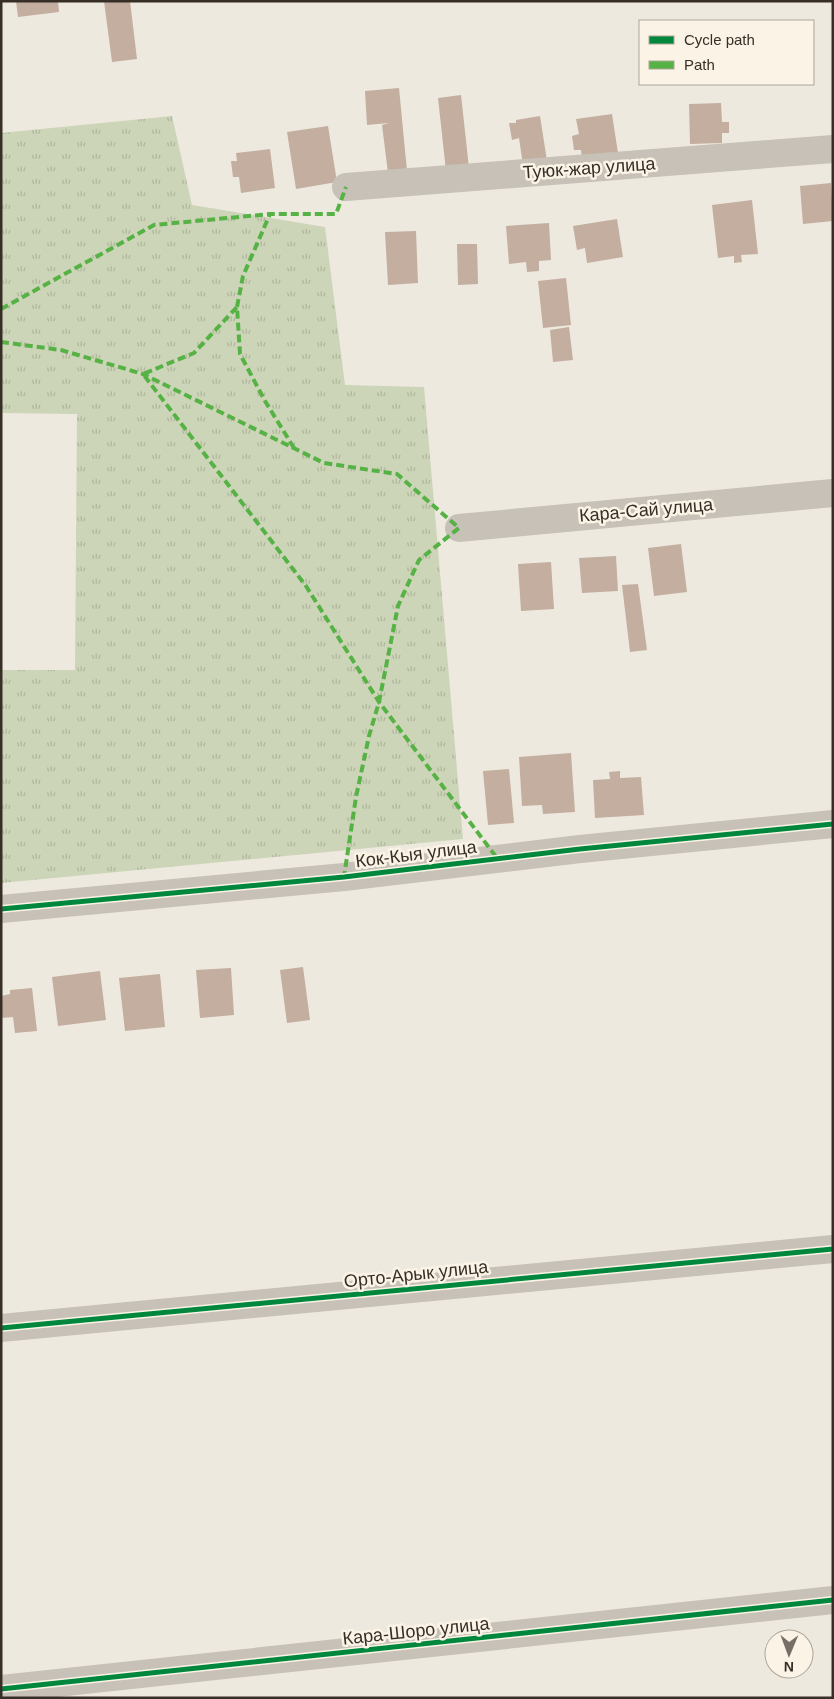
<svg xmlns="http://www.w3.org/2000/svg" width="834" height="1699" viewBox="0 0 834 1699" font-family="Helvetica,sans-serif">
<defs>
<pattern id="grass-tufts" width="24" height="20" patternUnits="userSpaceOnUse" patternTransform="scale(1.25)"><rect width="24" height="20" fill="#ccd5b7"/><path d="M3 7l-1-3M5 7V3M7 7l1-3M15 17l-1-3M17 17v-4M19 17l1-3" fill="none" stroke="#b0b79d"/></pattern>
</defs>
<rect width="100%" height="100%" fill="#eee9df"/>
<path fill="url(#grass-tufts)" d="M172 116 192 205 325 227 345 385 424 387 463 839 1 883V670H75L77 414 1 413V133Z"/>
<g fill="#c3ae9f">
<path d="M16 1H58L59 12 18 17Z"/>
<path d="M104 1H130L137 59 112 62Z"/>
<path d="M399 88 407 171 388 173 382 125 389 123 367 125 365 91Z"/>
<path d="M461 95 469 168 446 171 438 98Z"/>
<path d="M721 103 722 122H729V133H722V143L690 144 689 104Z"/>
<path d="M612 114 618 153 582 158 581 150H574L572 136 579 134 576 119Z"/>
<path d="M540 116 547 161 523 165 519 138 512 140 509 123H516V120Z"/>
<path d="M328 126 337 182 296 189 287 132Z"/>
<path d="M270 149 275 188 241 193 239 177H233L231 161H237L236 153Z"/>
<path d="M831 183 833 221 803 224 800 186Z"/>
<path d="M752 200 758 254 741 255 742 262 734 263V256L718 258 712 205Z"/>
<path d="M617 219 623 257 587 263 585 248 577 250 573 226Z"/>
<path d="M549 223 551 260 539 261V271L527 272 526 262 509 264 506 226Z"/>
<path d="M416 231 418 283 388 285 385 232Z"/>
<path d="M457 244H477L478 284 458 285Z"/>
<path d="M566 278 571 325 543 328 538 281Z"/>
<path d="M569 327 573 360 553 362 550 330Z"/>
<path d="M681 544 687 592 654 596 648 548Z"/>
<path d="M616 556 618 591 582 593 579 558Z"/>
<path d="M551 562 554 609 521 611 518 564Z"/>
<path d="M638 584 647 650 630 652 622 585Z"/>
<path d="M571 753 575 812 543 814 542 805 522 806 519 757Z"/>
<path d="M509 769 514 823 488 825 483 771Z"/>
<path d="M620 771V778L641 777 644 815 595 818 593 780 610 779 609 772Z"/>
<path d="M303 967 310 1020 287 1023 280 970Z"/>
<path d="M231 968 234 1015 200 1018 196 970Z"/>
<path d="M100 971 106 1020 58 1026 52 977Z"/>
<path d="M160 974 165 1027 125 1031 119 978Z"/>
<path d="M32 988 37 1031 15 1033 13 1017 1 1018V996L10 994V990Z"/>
</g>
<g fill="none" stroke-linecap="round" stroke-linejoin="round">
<g stroke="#c7c1b8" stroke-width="28">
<path d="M346 187 833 149"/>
<path d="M459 528 833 493"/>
<path d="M1 909 344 877 580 849 833 824"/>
<path d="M1 1328 833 1249"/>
<path d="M1 1689 833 1600"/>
</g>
<g stroke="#56b245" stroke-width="4" stroke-dasharray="8 4" stroke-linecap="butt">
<path d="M237 307 243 276 270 214H336L346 187"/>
<path d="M1 309 154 225 270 214"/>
<path d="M1 342 61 350 143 374 324 463 397 474 459 528 419 560 398 606 379 702 369 736 356 797 344 877"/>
<path d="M294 448 265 401 240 354 237 307 194 353 143 374 306 586 379 702 497 858"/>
</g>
<defs>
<g id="cycleway">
<path d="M1 909 344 877 580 849 833 824"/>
<path d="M1 1328 833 1249"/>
<path d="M1 1689 833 1600"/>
</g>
</defs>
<use href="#cycleway" stroke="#fbf4e6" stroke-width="8"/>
<use href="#cycleway" stroke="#00873e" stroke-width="5"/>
</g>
<g text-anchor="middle" stroke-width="5" stroke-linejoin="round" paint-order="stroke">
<g font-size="18" fill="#372e26" stroke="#fbf4e6">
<text transform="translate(589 168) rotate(-4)" y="6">Туюк-жар улица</text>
<text transform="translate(646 510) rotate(-5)" y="6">Кара-Сай улица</text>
<text transform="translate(416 854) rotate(-7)" y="6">Кок-Кыя улица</text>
<text transform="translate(416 1274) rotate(-6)" y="6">Орто-Арык улица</text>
<text transform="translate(416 1631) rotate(-6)" y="6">Кара-Шоро улица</text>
</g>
</g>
<rect width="834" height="1699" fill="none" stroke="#372e26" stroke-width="5"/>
<rect x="639" y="20" width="175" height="65" fill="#fbf4e6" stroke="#ada599"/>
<rect x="649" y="36" width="25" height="8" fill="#00873e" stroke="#ada599"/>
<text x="684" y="45" font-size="15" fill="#372e26">Cycle path</text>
<rect x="649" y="61" width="25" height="8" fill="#56b245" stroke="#ada599"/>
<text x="684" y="70" font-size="15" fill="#372e26">Path</text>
<g transform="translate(789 1654) rotate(181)"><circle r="24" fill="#fbf4e6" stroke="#ada599"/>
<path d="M0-4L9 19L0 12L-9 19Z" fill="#776f67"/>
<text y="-8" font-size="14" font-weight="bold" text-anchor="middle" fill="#372e26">N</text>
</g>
</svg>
